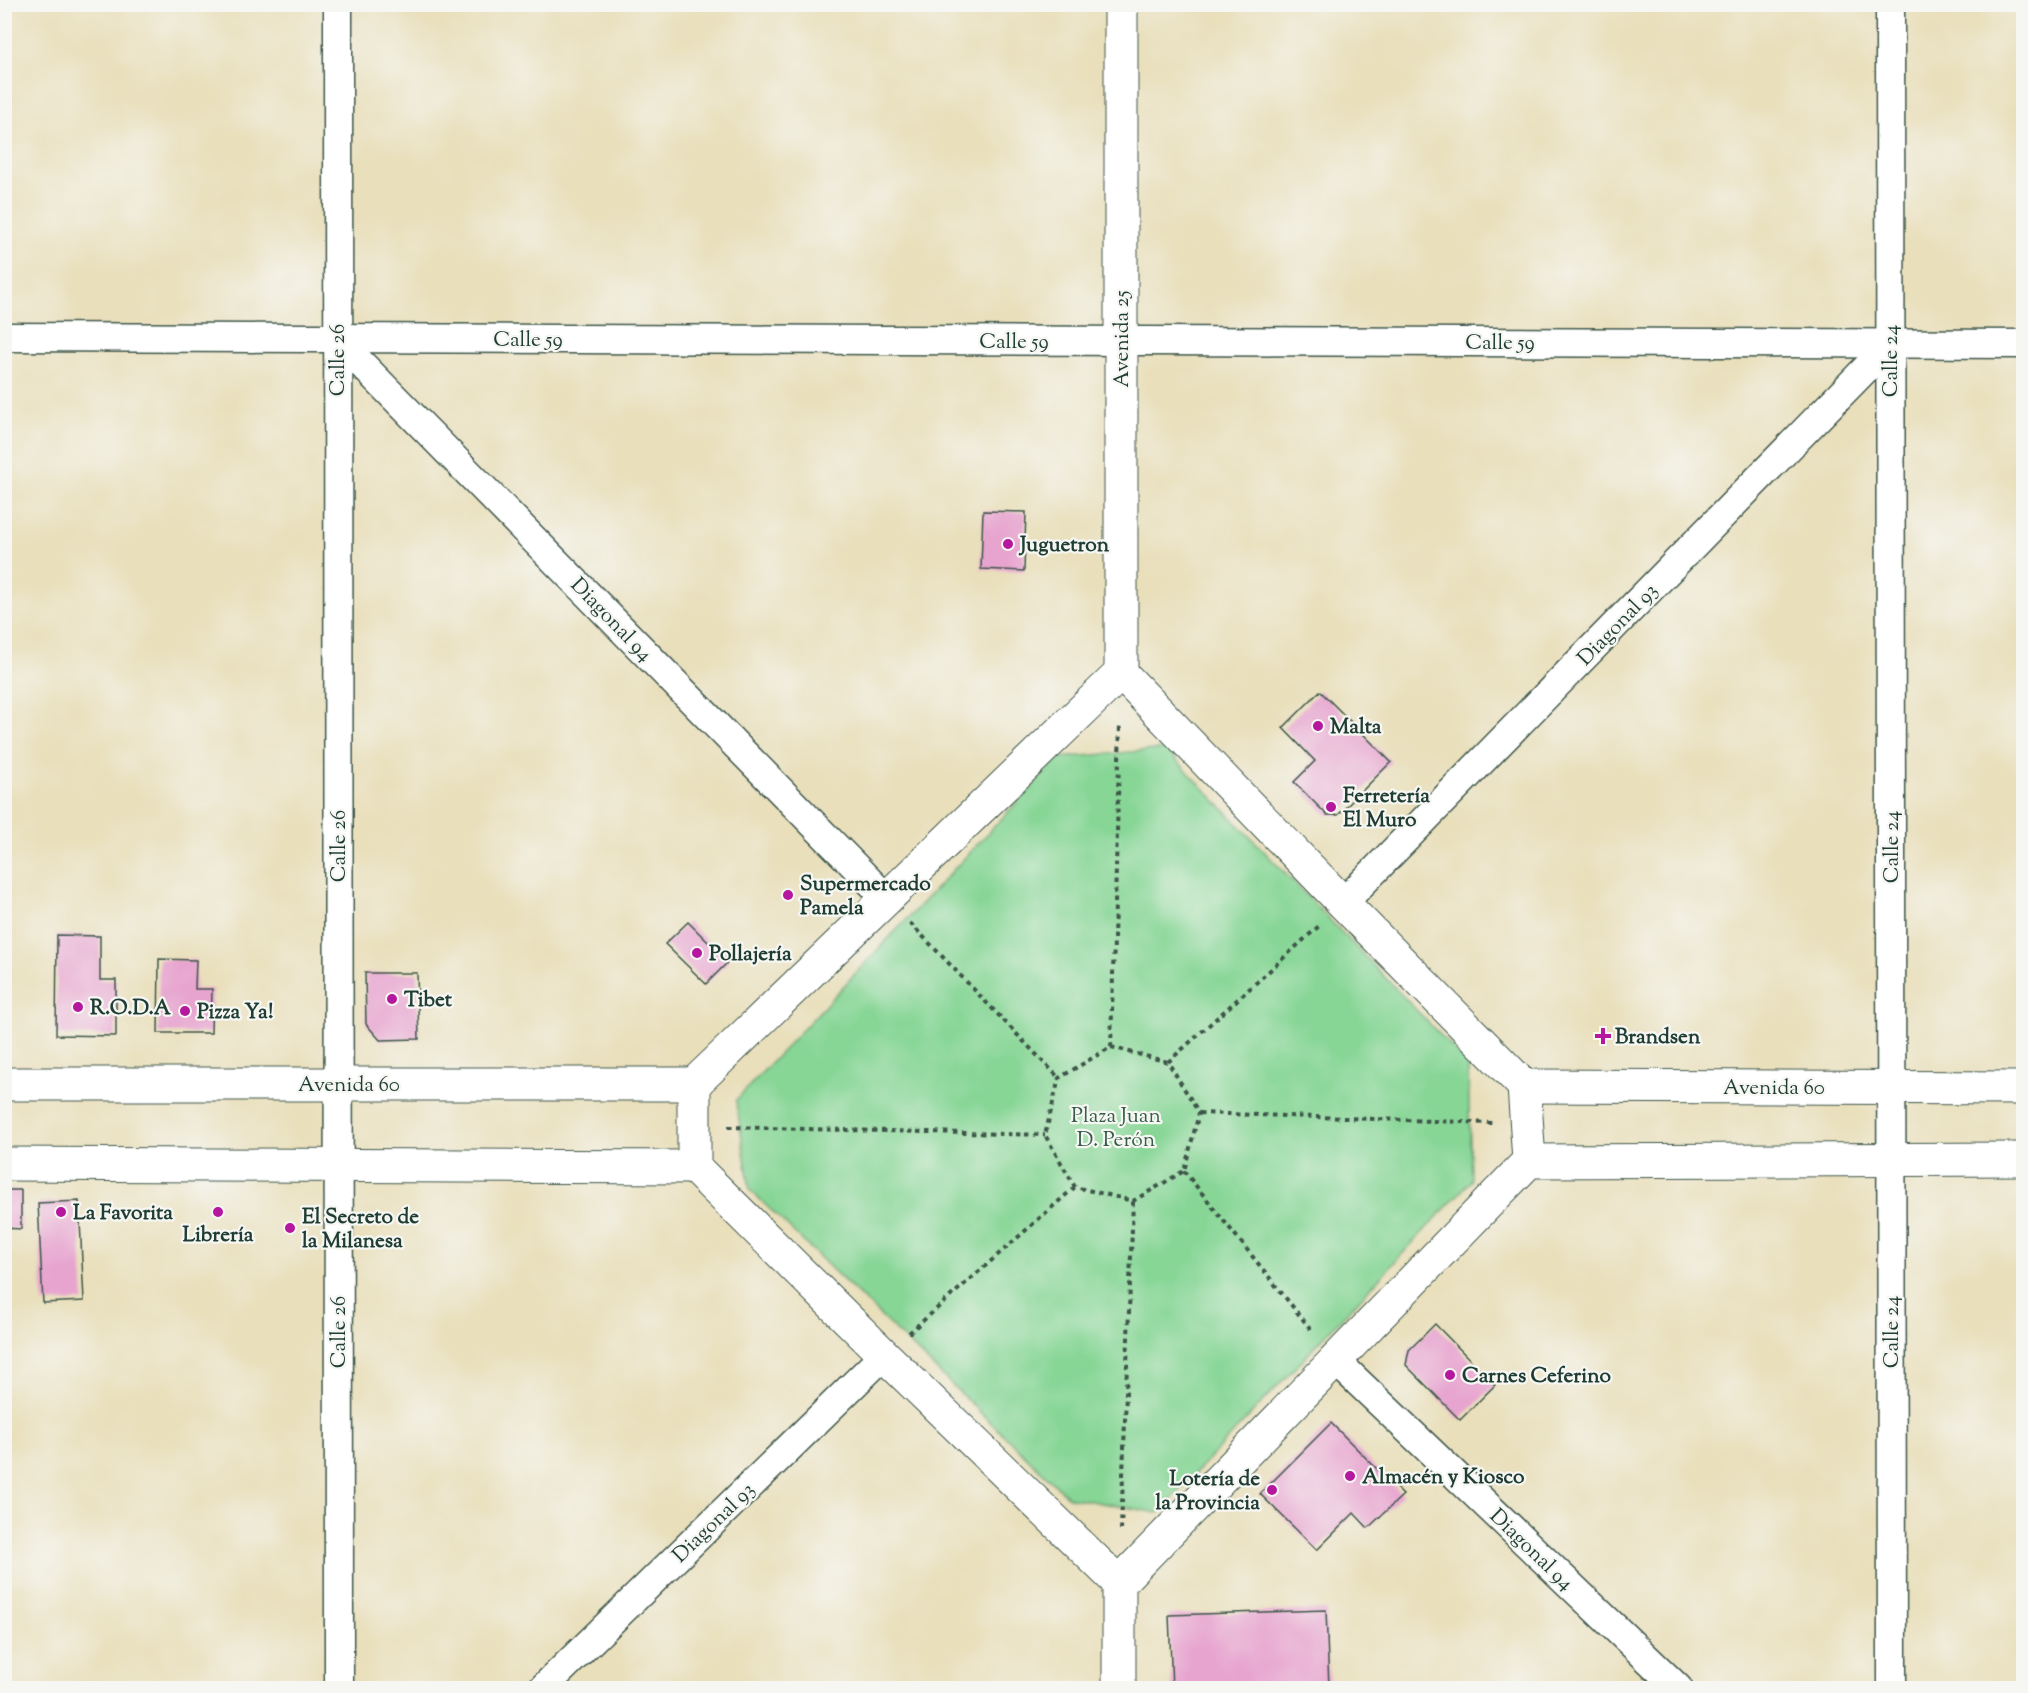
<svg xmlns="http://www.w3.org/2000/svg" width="2028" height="1693" viewBox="0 0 2028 1693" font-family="'Sorts Mill Goudy',serif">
<rect width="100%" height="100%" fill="#f6f6f2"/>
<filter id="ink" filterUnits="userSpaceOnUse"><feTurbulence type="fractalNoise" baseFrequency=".0167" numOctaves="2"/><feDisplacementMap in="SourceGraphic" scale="12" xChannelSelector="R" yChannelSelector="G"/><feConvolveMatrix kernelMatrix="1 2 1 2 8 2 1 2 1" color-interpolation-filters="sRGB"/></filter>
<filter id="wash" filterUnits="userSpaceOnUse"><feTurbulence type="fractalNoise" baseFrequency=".008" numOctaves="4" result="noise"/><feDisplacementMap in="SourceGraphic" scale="24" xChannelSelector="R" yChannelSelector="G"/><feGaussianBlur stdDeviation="1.35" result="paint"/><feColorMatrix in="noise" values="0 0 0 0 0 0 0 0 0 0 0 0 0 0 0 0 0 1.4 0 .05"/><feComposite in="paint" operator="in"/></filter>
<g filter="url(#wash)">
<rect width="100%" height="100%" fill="#e9dfbb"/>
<path fill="#87d696" stroke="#538a65" stroke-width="1.5" d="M1166 749 1468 1064 1471 1181 1158 1513 1068 1497 750 1190 736 1100 1059 758Z"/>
<g id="blocks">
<g fill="#e7a4cf">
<path d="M983 511 1026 512 1024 571 981 569Z"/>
<path d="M1320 691 1391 762 1338 815H1327L1294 782 1315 761 1283 728Z"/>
<path d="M688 922 728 962 706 984 665 944Z"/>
<path d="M57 935 100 936V980H116V1036L56 1035Z"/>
<path d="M159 959 196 960 195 989H212L211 1033H158Z"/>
<path d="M365 973H417L419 1039 380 1040 366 1024Z"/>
<path d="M4 1190H21V1229L4 1228Z"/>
<path d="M79 1201 84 1301 43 1303 38 1203Z"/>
<path d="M1435 1324 1495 1385 1460 1420 1406 1365 1409 1350Z"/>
<path d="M1331 1423 1403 1495 1368 1528 1354 1513 1317 1550 1260 1494Z"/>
<path d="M1326 1610 1329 1688H1172L1169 1615Z"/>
</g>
</g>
</g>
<g filter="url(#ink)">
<use href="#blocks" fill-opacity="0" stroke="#3d5548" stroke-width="1.5"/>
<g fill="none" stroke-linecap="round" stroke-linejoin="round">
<defs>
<g id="street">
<path d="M338 4 339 1688"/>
<path d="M1890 4 1892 1688"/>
<path d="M4 337 2024 344"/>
<path d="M337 339 887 899"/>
<path d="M1343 903 1890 344"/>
<path d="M1334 1359 1678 1688"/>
<path d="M543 1688 884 1355"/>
</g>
<g id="secondary">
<path d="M1121 4V673"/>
<path d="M4 1084H694"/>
<path d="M1524 1086 2024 1088"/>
<path d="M1529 1161 2024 1159"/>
<path d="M4 1164 694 1167"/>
<path d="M1119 1583 884 1355 694 1167V1084L1121 673"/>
<path d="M1119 1583 1529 1161 1524 1086 1343 903 1121 673"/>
<path d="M1119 1583V1688"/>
</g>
</defs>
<use href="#street" stroke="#3d5548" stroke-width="31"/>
<use href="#secondary" stroke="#3d5548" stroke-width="35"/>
<g stroke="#3d5548" stroke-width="4" stroke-dasharray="4.5 4.5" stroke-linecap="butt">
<path d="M910 923 1059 1078"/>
<path d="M1111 1047 1168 1062 1199 1113 1184 1171 1133 1201 1075 1187 1045 1135 1059 1078Z"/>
<path d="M1111 1047 1120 724"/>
<path d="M1168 1062 1319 926"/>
<path d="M1199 1113 1492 1123"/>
<path d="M728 1127 1045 1135"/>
<path d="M1184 1171 1313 1332"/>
<path d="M909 1333 1075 1187"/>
<path d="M1121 1530 1133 1201"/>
</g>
<use href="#street" stroke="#fff" stroke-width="28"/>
<use href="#secondary" stroke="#fff" stroke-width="33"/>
</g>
</g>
<g fill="#b5179e" stroke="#f6f6f2" stroke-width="2">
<circle cx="1008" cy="544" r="6"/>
<circle cx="1318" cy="726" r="6"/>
<circle cx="1331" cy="807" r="6"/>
<circle cx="788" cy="895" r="6"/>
<circle cx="697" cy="953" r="6"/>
<circle cx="392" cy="999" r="6"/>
<circle cx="78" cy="1007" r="6"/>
<circle cx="185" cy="1011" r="6"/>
<path d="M1600 1027h6v6h6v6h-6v6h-6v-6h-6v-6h6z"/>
<circle cx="61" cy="1212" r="6"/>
<circle cx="218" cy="1212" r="6"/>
<circle cx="290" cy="1228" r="6"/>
<circle cx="1450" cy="1375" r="6"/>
<circle cx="1350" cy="1476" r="6"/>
<circle cx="1272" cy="1490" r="6"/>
</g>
<g text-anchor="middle" stroke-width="4.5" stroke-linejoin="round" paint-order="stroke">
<g font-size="21" fill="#1f3d34" stroke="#f6f6f2">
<text x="528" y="346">Calle 59</text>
<text transform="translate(1121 339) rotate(-90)" y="7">Avenida 25</text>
<text x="1014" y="348">Calle 59</text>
<text x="1500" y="349">Calle 59</text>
<text transform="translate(337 360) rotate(-90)" y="7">Calle 26</text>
<text transform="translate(1890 361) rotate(-90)" y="7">Calle 24</text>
<text transform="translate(612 619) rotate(46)" y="7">Diagonal 94</text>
<text transform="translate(1617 624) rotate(-46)" y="7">Diagonal 93</text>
<text transform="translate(338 846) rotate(-90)" y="7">Calle 26</text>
<text transform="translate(1891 847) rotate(-90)" y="7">Calle 24</text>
<text x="349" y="1091">Avenida 60</text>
<text x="1774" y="1094">Avenida 60</text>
<text transform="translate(338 1332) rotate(-90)" y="7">Calle 26</text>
<text transform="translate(1891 1332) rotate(-90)" y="7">Calle 24</text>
<text transform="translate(713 1522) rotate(-44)" y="7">Diagonal 93</text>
<text transform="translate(1532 1549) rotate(44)" y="7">Diagonal 94</text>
</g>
<g font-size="21" font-weight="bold" fill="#1f3d34" stroke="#f6f6f2" text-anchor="start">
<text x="1020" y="551">Juguetron</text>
<text x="1330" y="733">Malta</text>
<text x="1343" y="802">Ferretería<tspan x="1343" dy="24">El Muro</tspan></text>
<text x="800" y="890">Supermercado<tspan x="800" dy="24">Pamela</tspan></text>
<text x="709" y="960">Pollajería</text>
<text x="404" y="1006">Tibet</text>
<text x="90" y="1014">R.O.D.A</text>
<text x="197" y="1018">Pizza Ya!</text>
<text x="1615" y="1043">Brandsen</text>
<text x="73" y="1219">La Favorita</text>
<text x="302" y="1223">El Secreto de<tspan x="302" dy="24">la Milanesa</tspan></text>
<text x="218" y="1241" text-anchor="middle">Librería</text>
<text x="1462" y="1382">Carnes Ceferino</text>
<text x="1362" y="1483">Almacén y Kiosco</text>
<text x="1260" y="1485" text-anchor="end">Lotería de<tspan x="1260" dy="24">la Provincia</tspan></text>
</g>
<g font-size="21" fill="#345c48" stroke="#f6f6f2">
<text x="1116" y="1122">Plaza Juan<tspan x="1116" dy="24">D. Perón</tspan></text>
</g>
</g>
<rect width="2028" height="1693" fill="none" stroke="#f6f6f2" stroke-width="24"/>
</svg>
